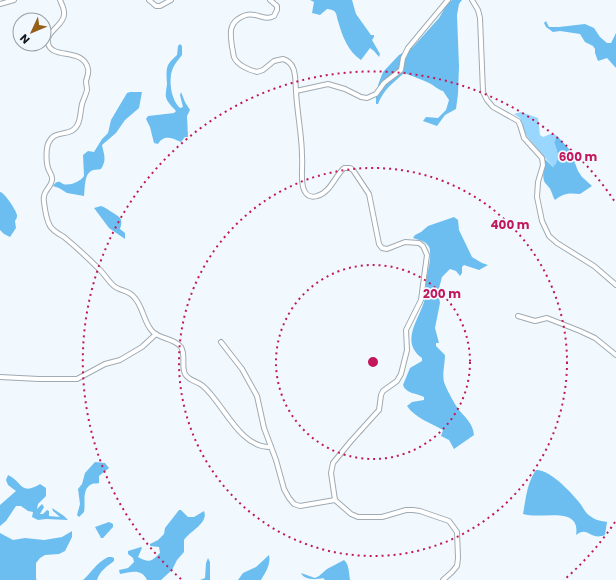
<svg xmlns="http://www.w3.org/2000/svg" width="616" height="580" viewBox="0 0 616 580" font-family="Poppins,sans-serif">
<rect width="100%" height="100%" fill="#f2f9fe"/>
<path fill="#9ad7ff" d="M521 112 538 118 540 135 543 137 553 133 559 138H556L554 142C557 151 561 159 553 167L528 138 525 133 520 118 514 114Z"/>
<g fill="#6cbef0">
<path d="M310 0H352L356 14 371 35H374V37L372 40 380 54 379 57 374 51 370 48 361 60C348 52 342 35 338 21 337 19 337 14 335 12 334 10 329 9 327 9L320 15 312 13 314 2Z"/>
<path d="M452 0H462L459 4 457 15 459 66 458 94 456 109 445 115 437 126 423 121 426 117 438 118 446 110 449 100 443 91C438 90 434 85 429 83 421 79 412 76 404 73 392 84 384 89 378 104H376V96L378 94V85L383 72 399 55 413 47 439 18 447 4Z"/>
<path d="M546 21 549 27H559L585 24 594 28 600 37 607 43H611L616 33V68L607 58 598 61 595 53V49L593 46 585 42 580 34 560 31 553 32 546 27 544 23Z"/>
<path d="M180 44 182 46V55C179 59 175 63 173 68 168 79 171 100 180 108L183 107 180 95 181 92 185 102 190 110 187 116 188 137H185L181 142C172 138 164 134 158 144L154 143 150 127 146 119 148 116 174 113 176 111C171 105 164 100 166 92 166 89 167 86 167 83 166 67 166 65 177 55L178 46Z"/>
<path d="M130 92H142L139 108 125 120 116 133 102 145C104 155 107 160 101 169 98 170 94 169 91 171 84 175 85 189 84 196L67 193 59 188 53 186C54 184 56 182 58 182 60 181 61 183 63 184 70 186 80 182 84 176L83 155 88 151 94 152 102 139 108 133 111 120 127 93Z"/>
<path d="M556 138H559L570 150 578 171 582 177 592 186 580 194C569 193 564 193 555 200 553 197 553 195 551 191 550 187 546 185 544 181 542 173 545 166 544 158L553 167C561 159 557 151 554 142Z"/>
<path d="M0 192C5 193 16 210 17 215 17 219 16 219 15 221L16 228 10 237 4 234 0 230Z"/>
<path d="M101 206C105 207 107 209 110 211 119 217 124 217 120 229L125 233V239L109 228 94 208Z"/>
<path d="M454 217 458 220 459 230 472 257 482 263 488 265 479 270 464 265 462 267V273L460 276 456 271 450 269 442 277 438 292 440 303 435 328 439 343H436V346L445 355C445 364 442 373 444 382 446 388 455 405 459 410 466 418 473 424 474 435L454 449 449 440 441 436 443 430C431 423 415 418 407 406L412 402 424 400V397C417 393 406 394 403 385L410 368 422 361V358C400 342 418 321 424 302 426 295 425 288 426 281 427 272 431 262 430 253 430 252 430 248 429 247 426 241 419 240 413 238L415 235 421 232 428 226Z"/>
<path d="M95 462 105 463 109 468 99 476V483C96 484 94 483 92 484 81 489 86 503 84 512L79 517 77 515 80 504 78 489 82 484 85 473Z"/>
<path d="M536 470C549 469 570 491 578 501 583 506 584 512 590 516 595 520 601 521 607 522L605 535C590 541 588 525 576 535 581 505 541 520 523 514 526 498 527 483 536 470Z"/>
<path d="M8 475C23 482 20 496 40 484L46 488V496L38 504 37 509 42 504 44 507 40 514H43L47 510 49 511V516L60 517 53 511 52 508 64 516 68 520 46 519 38 520 32 517 33 512 28 511 21 506H16L6 521 0 526V505L16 491 8 485 6 480Z"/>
<path d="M179 510H181L188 517H194L204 511C209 523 190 531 184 540V552L177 560 172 570 161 580H147C141 568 132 572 120 574L119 570 128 568 134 562 133 558 128 554V551L141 547 142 548 138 557C149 563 151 562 160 553L159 547 150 546V544L158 540 164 534 165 528Z"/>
<path d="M109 522 113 524V527L103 538H101L95 527Z"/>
<path d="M72 531V537L65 551 59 554 45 555 40 558 36 563V579L37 580H0V533L13 540 25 538 44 540 62 537Z"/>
<path d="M269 555C271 564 266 572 261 580H238L243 573 256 567Z"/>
<path d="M108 557H112L114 558V561C106 567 100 571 97 580H83C92 572 96 563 108 557Z"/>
<path d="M208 558 210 562V580H200L205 578 206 563Z"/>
<path d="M344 560C349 564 349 573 350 580H325L323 578C316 580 304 580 301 573L315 578 319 576 327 569Z"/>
</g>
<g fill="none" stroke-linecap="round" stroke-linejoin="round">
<defs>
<g id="minor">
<path d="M60 0C62 5 65 10 64 15 63 26 46 31 48 43 51 60 84 47 88 69 89 73 87 77 86 81 86 84 87 87 87 90 86 95 83 100 82 104 80 112 81 125 73 130 64 136 54 130 48 144 46 150 46 162 48 168 49 172 53 175 52 180 51 188 42 191 44 202 45 210 46 219 50 226 53 231 59 234 64 237 75 246 90 260 100 270 105 275 109 282 114 286 120 291 128 290 133 296 143 305 143 321 152 331 159 339 174 338 181 347 186 355 181 366 185 374 189 381 197 381 203 386 224 404 239 448 271 447"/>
<path d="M149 0 156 6H160L171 0"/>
<path d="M270 0 277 6V10L274 16C262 23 254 7 238 19 228 26 231 37 232 47 233 50 233 54 234 57 237 65 249 70 257 72L263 70 274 61 283 59C297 63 295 79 296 91L328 84 345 89 361 97 367 98 376 94 384 83 401 70 403 58 408 48 448 0"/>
<path d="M472 0 478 10 480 18 483 92 487 100 493 107 518 121 520 125 524 138 542 158 543 165 538 182 537 197 542 221 549 236 557 243 594 266 616 285"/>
<path d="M0 4 14 0"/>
<path d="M296 91C297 113 302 135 302 156 303 167 300 181 304 190 306 195 311 198 317 196 330 193 335 176 344 168H350L353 170 369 194 379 244 382 248 387 249 405 242 419 243 423 246 427 255 421 300 406 330 407 350 401 374 397 381 383 391 381 395 379 410 351 441 333 463 331 473 335 500 351 514 358 517H382L406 510H413L420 511 449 521 457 532 458 558 457 566 452 572 443 580"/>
<path d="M518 316 535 321 547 318 580 331 595 338 616 355"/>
<path d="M221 342 242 369 257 396 264 428 276 460 284 489 289 498 294 504 300 506 335 500"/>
<path d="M0 377 39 379H77L105 364 120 360 142 347 156 334"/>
</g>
</defs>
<use href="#minor" stroke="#9faab2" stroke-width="6"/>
<use href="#minor" stroke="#fff" stroke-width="4"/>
</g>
<g fill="none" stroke="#c2185b" stroke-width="2" stroke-dasharray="2 4">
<circle cx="373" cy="362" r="97"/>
<circle cx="373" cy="362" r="194"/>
<path d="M615 522A290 290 0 0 1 565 579M181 579A290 290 0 1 1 615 202"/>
</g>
<circle cx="373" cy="362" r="6" fill="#c2185b" stroke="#f2f9fe" stroke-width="2"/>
<g font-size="12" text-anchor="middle" font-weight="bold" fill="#c2185b" stroke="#f2f9fe" stroke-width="3.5" stroke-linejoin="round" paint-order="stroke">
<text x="578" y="161">600 m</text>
<text x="510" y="229">400 m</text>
<text x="442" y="298">200 m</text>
</g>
<g transform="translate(32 32) rotate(226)"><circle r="19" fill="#f2f9fe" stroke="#989ea2"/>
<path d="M0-3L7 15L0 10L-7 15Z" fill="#965f18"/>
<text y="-6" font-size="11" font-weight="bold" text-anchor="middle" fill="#121619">N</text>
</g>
</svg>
